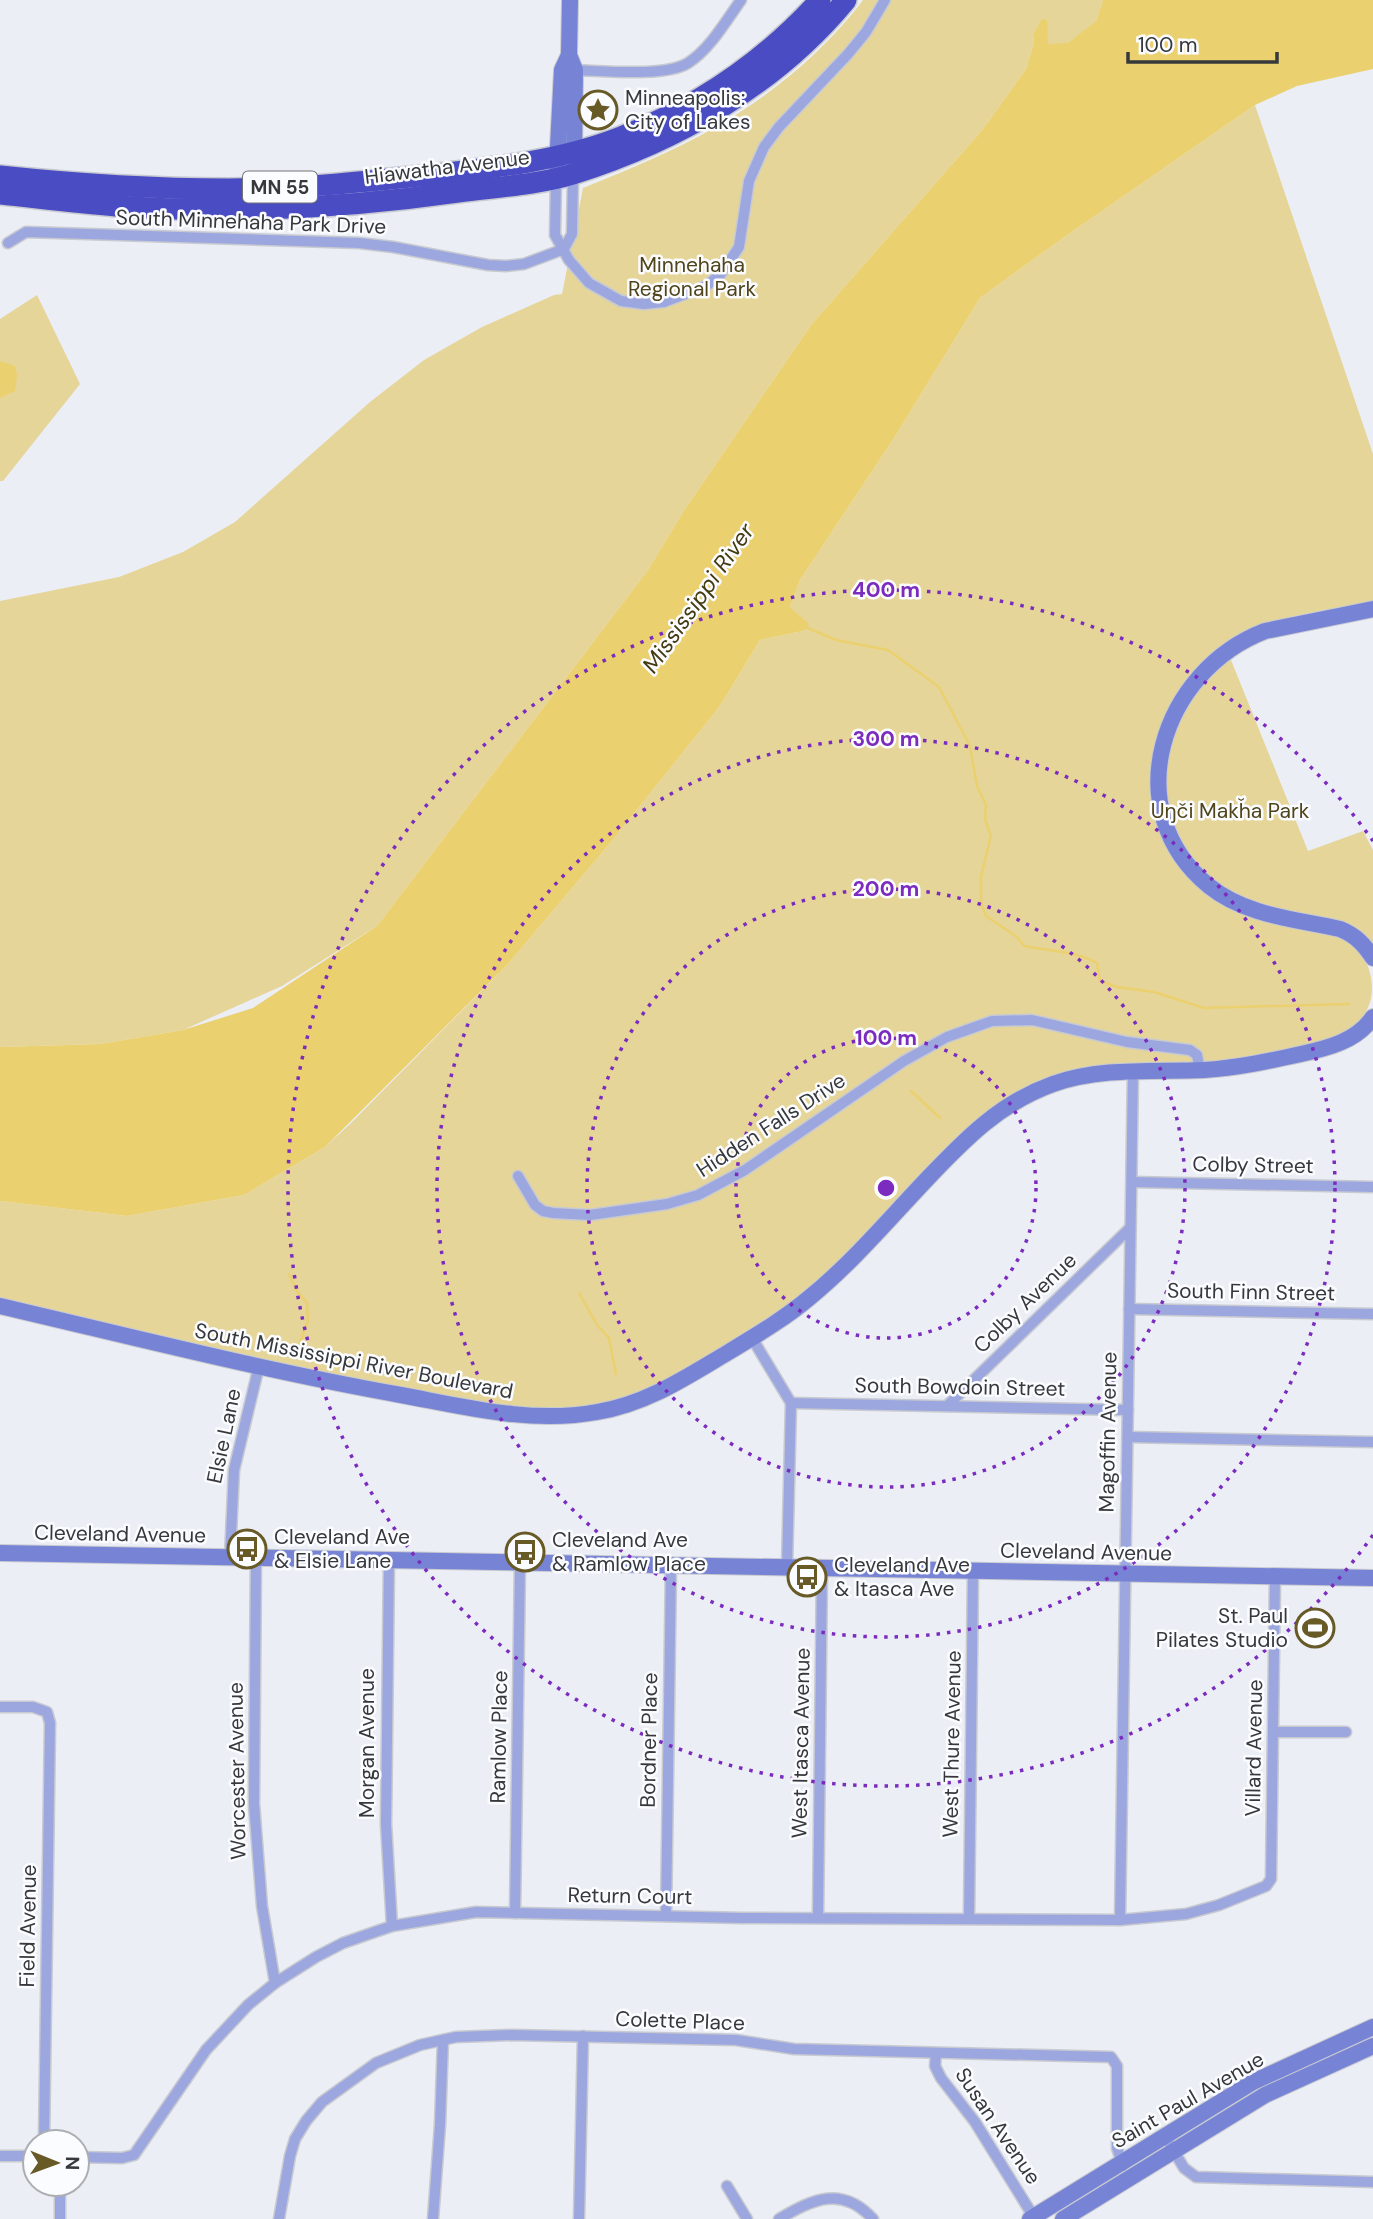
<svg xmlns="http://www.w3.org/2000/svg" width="1373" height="2219" viewBox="0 0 1373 2219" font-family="'DM Sans',sans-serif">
<rect width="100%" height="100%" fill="#eceef6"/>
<g fill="#e6d598">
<path d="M863 0H1103L1096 21 1068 44H1048L1033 35 1034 43 1026 69 983 129 811 325 683 512 648 570 377 926 282 986 183 1030 100 1044 0 1047V601L119 577 183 552 235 522 370 402 424 360 482 327 554 295 562 294 583 188C627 170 672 152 714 128 769 97 825 51 863 0Z"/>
<path d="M1255 105 1373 454V602C1292 615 1207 625 1168 710 1154 741 1148 773 1154 807 1155 812 1156 818 1158 823 1167 839 1187 857 1199 871 1212 887 1225 907 1244 915 1274 928 1325 924 1351 943 1365 954 1372 971 1372 989 1372 1007 1361 1023 1346 1033 1327 1045 1297 1049 1275 1053 1197 1067 1117 1073 1039 1082 1012 1092 990 1108 968 1127L818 1282 798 1299C736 1338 669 1391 596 1406 554 1414 510 1407 468 1404L0 1301V1201L127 1216 244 1195 325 1147 350 1124 508 964 611 842 720 706 760 640 803 631 808 624 790 607 800 580 894 438 980 298 1063 238Z"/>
<path d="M37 295 80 384 3 481H0V319Z"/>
<path d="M1229 655 1308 851 1363 831 1373 850V943L1353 928 1255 905 1211 881 1180 843 1171 818 1165 789 1166 758 1184 705Z"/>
</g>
<g fill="#ebd06f">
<path d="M1103 0H1373V69L1297 86 1255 105 1063 238 980 298 894 438 800 580 790 607 809 624 803 631 760 640 720 706 611 842 508 964 325 1147 244 1195 127 1216 0 1201V1047L100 1044 183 1030 253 1008 377 926 648 570 683 512 811 325 983 129 1026 69 1034 43 1033 35 1042 19 1047 20 1048 44 1068 43 1096 21Z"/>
<path d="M0 361 15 366 17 375 15 391 0 398Z"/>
</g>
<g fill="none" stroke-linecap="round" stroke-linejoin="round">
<g stroke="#ebd06f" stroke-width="2.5">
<path d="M803 626 836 640 888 650 939 687 970 746 977 786 986 805 985 819 991 836 981 876V902L986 916 1017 937 1024 946C1049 951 1075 951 1097 963L1100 981 1117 987 1154 992 1204 1008 1349 1004"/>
<path d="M911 1091 940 1118"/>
<path d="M289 1274 296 1290 307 1303 308 1321 299 1345 292 1357"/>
<path d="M579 1293 597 1325 609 1338 616 1374"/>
</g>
<defs>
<g id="street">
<path d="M568 70C597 70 664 78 688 63 710 49 726 21 741 0"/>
<path d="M556 178 555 235 569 260 589 283 621 301 644 304 664 302 706 286 720 275 739 247 749 181 764 147 779 127 848 54 866 32 885 0"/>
<path d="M8 243 26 232 359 243 393 247 488 265 506 266 524 264 564 249"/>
<path d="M564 249 572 234 573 173"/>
<path d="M518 1176 535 1205 543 1211 553 1213 590 1215 667 1204 698 1195 745 1170 904 1061 947 1037 992 1021 1032 1020 1127 1042 1190 1050 1197 1055 1200 1070"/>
<path d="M1132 1182 1373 1187"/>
<path d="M1129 1309 1373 1314"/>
<path d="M752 1338 791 1403 787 1567"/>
<path d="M791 1403 1128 1410"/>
<path d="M947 1406 1130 1228"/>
<path d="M1128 1437 1373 1442"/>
<path d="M230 1557 234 1470 259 1366"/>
<path d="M256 1557 254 1804 262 1906 275 1983"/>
<path d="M389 1560 386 1824 392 1926"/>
<path d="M0 1707H33L47 1712 50 1723 44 2142"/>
<path d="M1274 1732H1346"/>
<path d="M515 1913 520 1562"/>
<path d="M666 1916 671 1565"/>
<path d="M818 1918 822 1568"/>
<path d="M969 1918 973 1571"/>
<path d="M1120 1920 1133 1071"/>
<path d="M936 2053 935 2066 941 2078 975 2122 1035 2219"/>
<path d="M1165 2136 1184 2168 1196 2177 1373 2182"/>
<path d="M0 2156H35"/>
<path d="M77 2157 122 2158 134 2155 206 2050 248 2005 275 1983 316 1957 343 1943 392 1926 476 1912 743 1918 1120 1920 1186 1914 1219 1905 1266 1886 1271 1879 1275 1577"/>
<path d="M727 2186 747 2219"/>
<path d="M60 2219V2184"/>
<path d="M279 2219 290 2156 295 2139 306 2121 322 2102 376 2063 420 2045 456 2037 512 2035 736 2040 794 2049 1111 2057 1117 2066V2148L1123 2166"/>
<path d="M433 2219 440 2125 443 2040"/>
<path d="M579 2219 583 2036"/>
<path d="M779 2219C813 2199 842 2185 873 2219"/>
</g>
<g id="secondary">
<path d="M570 0 569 55 575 70 574 161"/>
<path d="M557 166 562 70 569 55"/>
<path d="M1373 609 1265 631C1161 671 1116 810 1209 886 1246 916 1296 919 1340 929 1355 935 1364 944 1373 958"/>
<path d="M0 1306C133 1337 266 1371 401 1395 466 1407 531 1424 597 1412 646 1404 685 1378 727 1353 755 1336 784 1319 809 1298 852 1263 889 1219 927 1179 965 1139 1000 1103 1053 1084 1101 1067 1154 1072 1204 1070 1237 1068 1269 1061 1301 1054 1328 1048 1357 1041 1373 1017"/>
<path d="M0 1553 1373 1578"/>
<path d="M1030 2219 1253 2082 1373 2027"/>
<path d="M1063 2219 1265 2095 1373 2046"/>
</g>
<g id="highway">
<path d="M0 176C76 184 151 189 228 189 295 189 362 182 429 175 493 168 560 161 621 137 697 107 765 61 820 0"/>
<path d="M0 194C38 198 77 203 116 206 229 214 346 208 458 192 496 187 537 185 573 174 677 141 776 85 846 0"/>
</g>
</defs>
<use href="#street" stroke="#c8cad1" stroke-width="13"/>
<use href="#secondary" stroke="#c8cad1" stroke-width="18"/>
<use href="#highway" stroke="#c8cad1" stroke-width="24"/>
<use href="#street" stroke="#9da7df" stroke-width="10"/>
<use href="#secondary" stroke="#7783d5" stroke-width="16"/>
<use href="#highway" stroke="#4a4cc3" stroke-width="21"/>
</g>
<g fill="none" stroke="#7b2cbf" stroke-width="3.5" stroke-dasharray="3.5 7">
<circle cx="886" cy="1188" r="150"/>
<circle cx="886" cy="1188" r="299"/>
<circle cx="886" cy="1188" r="449"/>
<path d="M1373 1535A598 598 0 1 1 1373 841"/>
</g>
<defs>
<symbol id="sight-ring" viewBox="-11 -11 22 22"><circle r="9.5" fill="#fbfcff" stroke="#675a26" stroke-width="1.5"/><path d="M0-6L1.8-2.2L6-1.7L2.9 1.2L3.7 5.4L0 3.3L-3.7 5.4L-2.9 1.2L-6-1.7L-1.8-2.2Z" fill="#675a26"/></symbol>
<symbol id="bus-ring" viewBox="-11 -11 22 22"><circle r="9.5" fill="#fbfcff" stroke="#675a26" stroke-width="1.5"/><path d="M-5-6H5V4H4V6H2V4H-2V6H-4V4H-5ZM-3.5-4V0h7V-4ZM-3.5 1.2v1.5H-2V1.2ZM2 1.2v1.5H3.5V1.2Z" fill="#675a26"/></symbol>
<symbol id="stadium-ring" viewBox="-11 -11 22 22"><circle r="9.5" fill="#fbfcff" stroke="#675a26" stroke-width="1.5"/><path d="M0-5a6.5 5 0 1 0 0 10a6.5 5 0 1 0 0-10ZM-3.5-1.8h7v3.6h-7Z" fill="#675a26"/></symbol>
</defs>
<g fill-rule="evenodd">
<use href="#sight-ring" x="576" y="88" width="44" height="44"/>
<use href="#bus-ring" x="225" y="1527" width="44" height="44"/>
<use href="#bus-ring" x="503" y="1530" width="44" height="44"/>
<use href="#bus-ring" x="785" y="1555" width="44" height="44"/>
<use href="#stadium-ring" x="1293" y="1606" width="44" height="44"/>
</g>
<g text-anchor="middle" stroke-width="5" stroke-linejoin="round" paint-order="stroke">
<rect fill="#fbfcff" stroke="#727376" stroke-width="2" x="243" y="171.5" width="74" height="31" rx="5"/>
<g font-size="19" font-weight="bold" fill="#37383b">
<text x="280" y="194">MN 55</text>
</g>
<g font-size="21" fill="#37383b" stroke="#fbfcff" text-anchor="start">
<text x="625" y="105">Minneapolis:<tspan x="625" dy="24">City of Lakes</tspan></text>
<text x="274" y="1544">Cleveland Ave<tspan x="274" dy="24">&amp; Elsie Lane</tspan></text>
<text x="552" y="1547">Cleveland Ave<tspan x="552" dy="24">&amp; Ramlow Place</tspan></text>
<text x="834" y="1572">Cleveland Ave<tspan x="834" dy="24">&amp; Itasca Ave</tspan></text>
<text x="1288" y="1623" text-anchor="end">St. Paul<tspan x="1288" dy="24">Pilates Studio</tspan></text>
</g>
<g font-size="21" fill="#37383b" stroke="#fbfcff">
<text transform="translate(447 167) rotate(-7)" y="7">Hiawatha Avenue</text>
<text transform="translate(251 222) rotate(2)" y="7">South Minnehaha Park Drive</text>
<text transform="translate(771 1125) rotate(-33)" y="7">Hidden Falls Drive</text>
<text transform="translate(1253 1165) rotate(1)" y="7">Colby Street</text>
<text transform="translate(1251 1292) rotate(1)" y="7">South Finn Street</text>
<text transform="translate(1025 1303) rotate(-44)" y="7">Colby Avenue</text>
<text transform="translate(354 1361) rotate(11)" y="7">South Mississippi River Boulevard</text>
<text transform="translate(960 1387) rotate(1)" y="7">South Bowdoin Street</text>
<text transform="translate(1108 1432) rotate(-89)" y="7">Magoffin Avenue</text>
<text transform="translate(224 1436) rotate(-78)" y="7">Elsie Lane</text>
<text transform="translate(120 1534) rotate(1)" y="7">Cleveland Avenue</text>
<text transform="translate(1086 1552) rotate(1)" y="7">Cleveland Avenue</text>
<text transform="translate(499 1737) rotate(-89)" y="7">Ramlow Place</text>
<text transform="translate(649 1740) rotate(-89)" y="7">Bordner Place</text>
<text transform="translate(367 1743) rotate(-90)" y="7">Morgan Avenue</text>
<text transform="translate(801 1743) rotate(-89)" y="7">West Itasca Avenue</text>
<text transform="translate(952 1744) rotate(-89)" y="7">West Thure Avenue</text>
<text transform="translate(1254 1748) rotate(-89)" y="7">Villard Avenue</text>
<text transform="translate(237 1771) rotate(-91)" y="7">Worcester Avenue</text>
<text transform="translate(630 1896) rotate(1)" y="7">Return Court</text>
<text transform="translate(28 1926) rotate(-89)" y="7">Field Avenue</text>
<text transform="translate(680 2021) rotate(2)" y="7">Colette Place</text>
<text transform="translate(1188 2100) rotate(-30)" y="7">Saint Paul Avenue</text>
<text transform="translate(998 2126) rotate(56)" y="7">Susan Avenue</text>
</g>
<g font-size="21" fill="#4f441a" stroke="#fbfcff">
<text x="692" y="272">Minnehaha<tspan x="692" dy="24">Regional Park</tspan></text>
<text x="1230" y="818">Uŋči Makȟa Park</text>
</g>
<g font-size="23" font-style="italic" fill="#453a10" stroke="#fbfcff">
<text transform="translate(698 598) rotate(-55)" y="8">Mississippi River</text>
</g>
</g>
<circle cx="886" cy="1188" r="10" fill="#7b2cbf" stroke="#fbfcff" stroke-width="3.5"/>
<g font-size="21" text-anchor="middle" font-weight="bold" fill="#7b2cbf" stroke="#fbfcff" stroke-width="5" stroke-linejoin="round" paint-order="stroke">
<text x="886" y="597">400 m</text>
<text x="886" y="746">300 m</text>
<text x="886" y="896">200 m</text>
<text x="886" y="1045">100 m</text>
</g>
<g transform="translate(56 2163) rotate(91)"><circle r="33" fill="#fbfcff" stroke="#adaeb1" stroke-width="2"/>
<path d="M0-5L12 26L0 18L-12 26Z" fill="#675a26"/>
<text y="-10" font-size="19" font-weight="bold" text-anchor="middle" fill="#37383b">N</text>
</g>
<path d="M1128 52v10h149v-10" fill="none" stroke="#37383b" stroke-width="3.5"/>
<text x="1138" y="52" font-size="21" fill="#37383b" stroke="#fbfcff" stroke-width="5" paint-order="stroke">100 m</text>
</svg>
